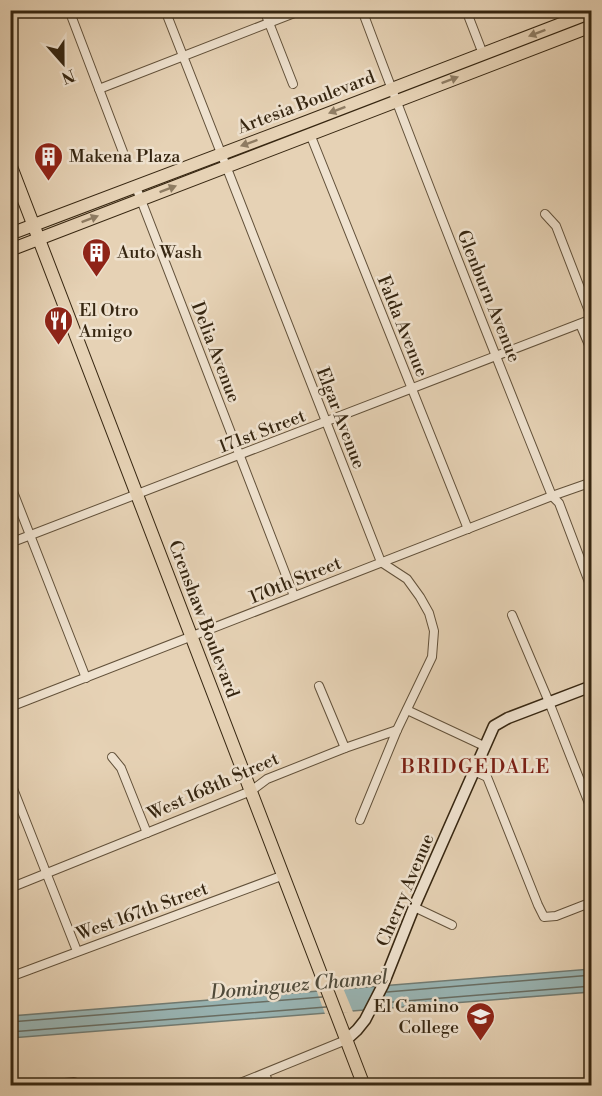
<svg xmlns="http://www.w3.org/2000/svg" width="602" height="1096" viewBox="0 0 602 1096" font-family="'Libre Bodoni',serif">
<rect width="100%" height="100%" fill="#e6d2b5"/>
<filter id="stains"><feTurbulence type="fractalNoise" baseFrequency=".00333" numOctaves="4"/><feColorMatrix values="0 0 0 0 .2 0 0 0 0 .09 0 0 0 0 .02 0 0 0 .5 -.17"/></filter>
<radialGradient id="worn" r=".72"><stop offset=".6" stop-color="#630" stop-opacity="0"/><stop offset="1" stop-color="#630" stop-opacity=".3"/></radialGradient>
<path fill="#99b6b6" stroke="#717c74" stroke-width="1.5" d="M591 969V992L11 1038V1016Z"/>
<path fill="#e6d2b5" d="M343 988 353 1012 325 1014 316 989Z"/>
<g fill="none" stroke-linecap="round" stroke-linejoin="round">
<g stroke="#686e64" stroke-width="1.5">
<path d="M387 992 592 975"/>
<path d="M381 1003 592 986"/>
<path d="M10 1022 322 997"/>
<path d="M10 1032 326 1007"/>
</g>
<defs>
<g id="street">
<path d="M69 10 123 152"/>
<path d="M165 10 381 562 407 579 420 597 429 613 434 631 432 657 397 730 360 820"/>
<path d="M264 10 293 84"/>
<path d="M362 10C423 173 487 335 552 496L559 503 592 590"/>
<path d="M466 10 483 54"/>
<path d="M99 89 302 10"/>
<path d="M310 134 468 529"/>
<path d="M136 187 294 596"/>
<path d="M545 214 556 226 592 319"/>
<path d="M580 324 592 352"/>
<path d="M10 484 86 678"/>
<path d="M10 543 592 319"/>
<path d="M512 615 549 702 592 811"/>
<path d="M319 686 345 748"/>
<path d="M10 707 552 496 592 482"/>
<path d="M407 710 484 746"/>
<path d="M112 757 121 768 147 833"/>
<path d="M474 771 487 777 538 905 544 917 556 916 592 902"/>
<path d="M10 781 77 951"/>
<path d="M10 888 251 791 267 779 345 748 397 730"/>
<path d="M414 907 452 925"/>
<path d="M10 977 284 875"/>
<path d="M265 1074 270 1086"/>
<path d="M38 1086 74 1082 82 1086"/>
<path d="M233 1086 346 1040"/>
</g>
<path id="secondary" d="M346 1040 357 1030 365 1020 383 985 414 907 494 726 508 718 592 686"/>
<g id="primary">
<path d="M10 164 364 1086"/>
<path d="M10 234 306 122 592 12"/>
<path d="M10 250 592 26"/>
</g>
</defs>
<use href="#street" stroke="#62513a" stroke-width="10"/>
<use href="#secondary" stroke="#362611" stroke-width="13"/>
<use href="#primary" stroke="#362611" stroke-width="14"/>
<use href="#street" stroke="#efe2cf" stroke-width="8"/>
<use href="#secondary" stroke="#efe2cf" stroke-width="10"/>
<use href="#primary" stroke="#e6d2b5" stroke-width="12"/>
</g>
<defs><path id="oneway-solid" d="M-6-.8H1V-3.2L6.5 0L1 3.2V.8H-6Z" transform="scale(1.5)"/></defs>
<g fill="#8e7c63">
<use href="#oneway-solid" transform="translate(537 33) rotate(159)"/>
<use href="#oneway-solid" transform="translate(450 80) rotate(-21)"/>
<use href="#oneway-solid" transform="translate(337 110) rotate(159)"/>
<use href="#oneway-solid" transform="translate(249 143) rotate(160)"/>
<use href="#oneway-solid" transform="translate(168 189) rotate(-21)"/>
<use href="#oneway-solid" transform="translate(90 219) rotate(-21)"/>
</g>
<defs>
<symbol id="building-pin" viewBox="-11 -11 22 30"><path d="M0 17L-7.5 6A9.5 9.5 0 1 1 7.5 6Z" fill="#8f2418" stroke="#efe2cf"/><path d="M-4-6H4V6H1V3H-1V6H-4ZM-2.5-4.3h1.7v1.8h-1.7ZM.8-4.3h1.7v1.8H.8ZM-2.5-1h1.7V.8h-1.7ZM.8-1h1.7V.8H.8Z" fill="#fff"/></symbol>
<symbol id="restaurant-pin" viewBox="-11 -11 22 30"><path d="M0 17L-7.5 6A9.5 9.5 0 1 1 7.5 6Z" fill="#8f2418" stroke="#efe2cf"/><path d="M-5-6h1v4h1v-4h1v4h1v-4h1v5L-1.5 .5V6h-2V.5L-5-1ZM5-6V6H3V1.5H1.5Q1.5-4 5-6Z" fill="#fff"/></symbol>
<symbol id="university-pin" viewBox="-11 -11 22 30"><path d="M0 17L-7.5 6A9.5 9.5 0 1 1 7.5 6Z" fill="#8f2418" stroke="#efe2cf"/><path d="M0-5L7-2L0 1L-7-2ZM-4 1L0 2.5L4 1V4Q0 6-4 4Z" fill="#fff"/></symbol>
</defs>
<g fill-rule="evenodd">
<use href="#building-pin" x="32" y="140" width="33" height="45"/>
<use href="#building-pin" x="80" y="236" width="33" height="45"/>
<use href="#restaurant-pin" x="42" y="304" width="33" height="45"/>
<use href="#university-pin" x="464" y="1000" width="33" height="45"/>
</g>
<g text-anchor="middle" stroke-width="5" stroke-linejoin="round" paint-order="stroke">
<g font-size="18" fill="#362611" stroke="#efe2cf">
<text transform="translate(306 102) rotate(-21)" y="6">Artesia Boulevard</text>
<text transform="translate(489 296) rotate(68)" y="6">Glenburn Avenue</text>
<text transform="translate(403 326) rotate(68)" y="6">Falda Avenue</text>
<text transform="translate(216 352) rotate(69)" y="6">Delia Avenue</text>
<text transform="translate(341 418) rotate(69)" y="6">Elgar Avenue</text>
<text transform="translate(262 431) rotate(-21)" y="6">171st Street</text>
<text transform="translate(295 580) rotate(-22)" y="6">170th Street</text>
<text transform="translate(204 619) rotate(69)" y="6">Crenshaw Boulevard</text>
<text transform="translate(213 786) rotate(-24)" y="6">West 168th Street</text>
<text transform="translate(405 890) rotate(-67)" y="6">Cherry Avenue</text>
<text transform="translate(142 911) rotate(-20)" y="6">West 167th Street</text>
</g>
<g font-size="18" fill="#362611" stroke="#efe2cf" text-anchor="start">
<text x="69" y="162">Makena Plaza</text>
<text x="117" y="258">Auto Wash</text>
<text x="79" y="316">El Otro<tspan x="79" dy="21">Amigo</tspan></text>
<text x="459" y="1012" text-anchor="end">El Camino<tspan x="459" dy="21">College</tspan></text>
</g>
<g font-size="20" letter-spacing="1.5" fill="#7a1f14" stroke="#efe2cf">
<text x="476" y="773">BRIDGEDALE</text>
</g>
<g font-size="20" font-style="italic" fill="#4f4a3a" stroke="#efe2cf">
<text transform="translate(299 984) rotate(-5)" y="7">Dominguez Channel</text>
</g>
</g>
<rect width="602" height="1096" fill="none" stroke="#e6d2b5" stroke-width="36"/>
<rect x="12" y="12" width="578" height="1072" fill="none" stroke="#362611" stroke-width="3"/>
<rect x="18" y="18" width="566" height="1060" fill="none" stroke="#362611" stroke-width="1.5"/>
<g transform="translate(63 63) rotate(159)" stroke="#efe2cf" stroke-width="4.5" paint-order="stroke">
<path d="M0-4.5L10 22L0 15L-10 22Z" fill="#362611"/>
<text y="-9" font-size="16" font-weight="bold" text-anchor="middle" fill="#362611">N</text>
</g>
<rect width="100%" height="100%" filter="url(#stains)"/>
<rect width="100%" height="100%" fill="url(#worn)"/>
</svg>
